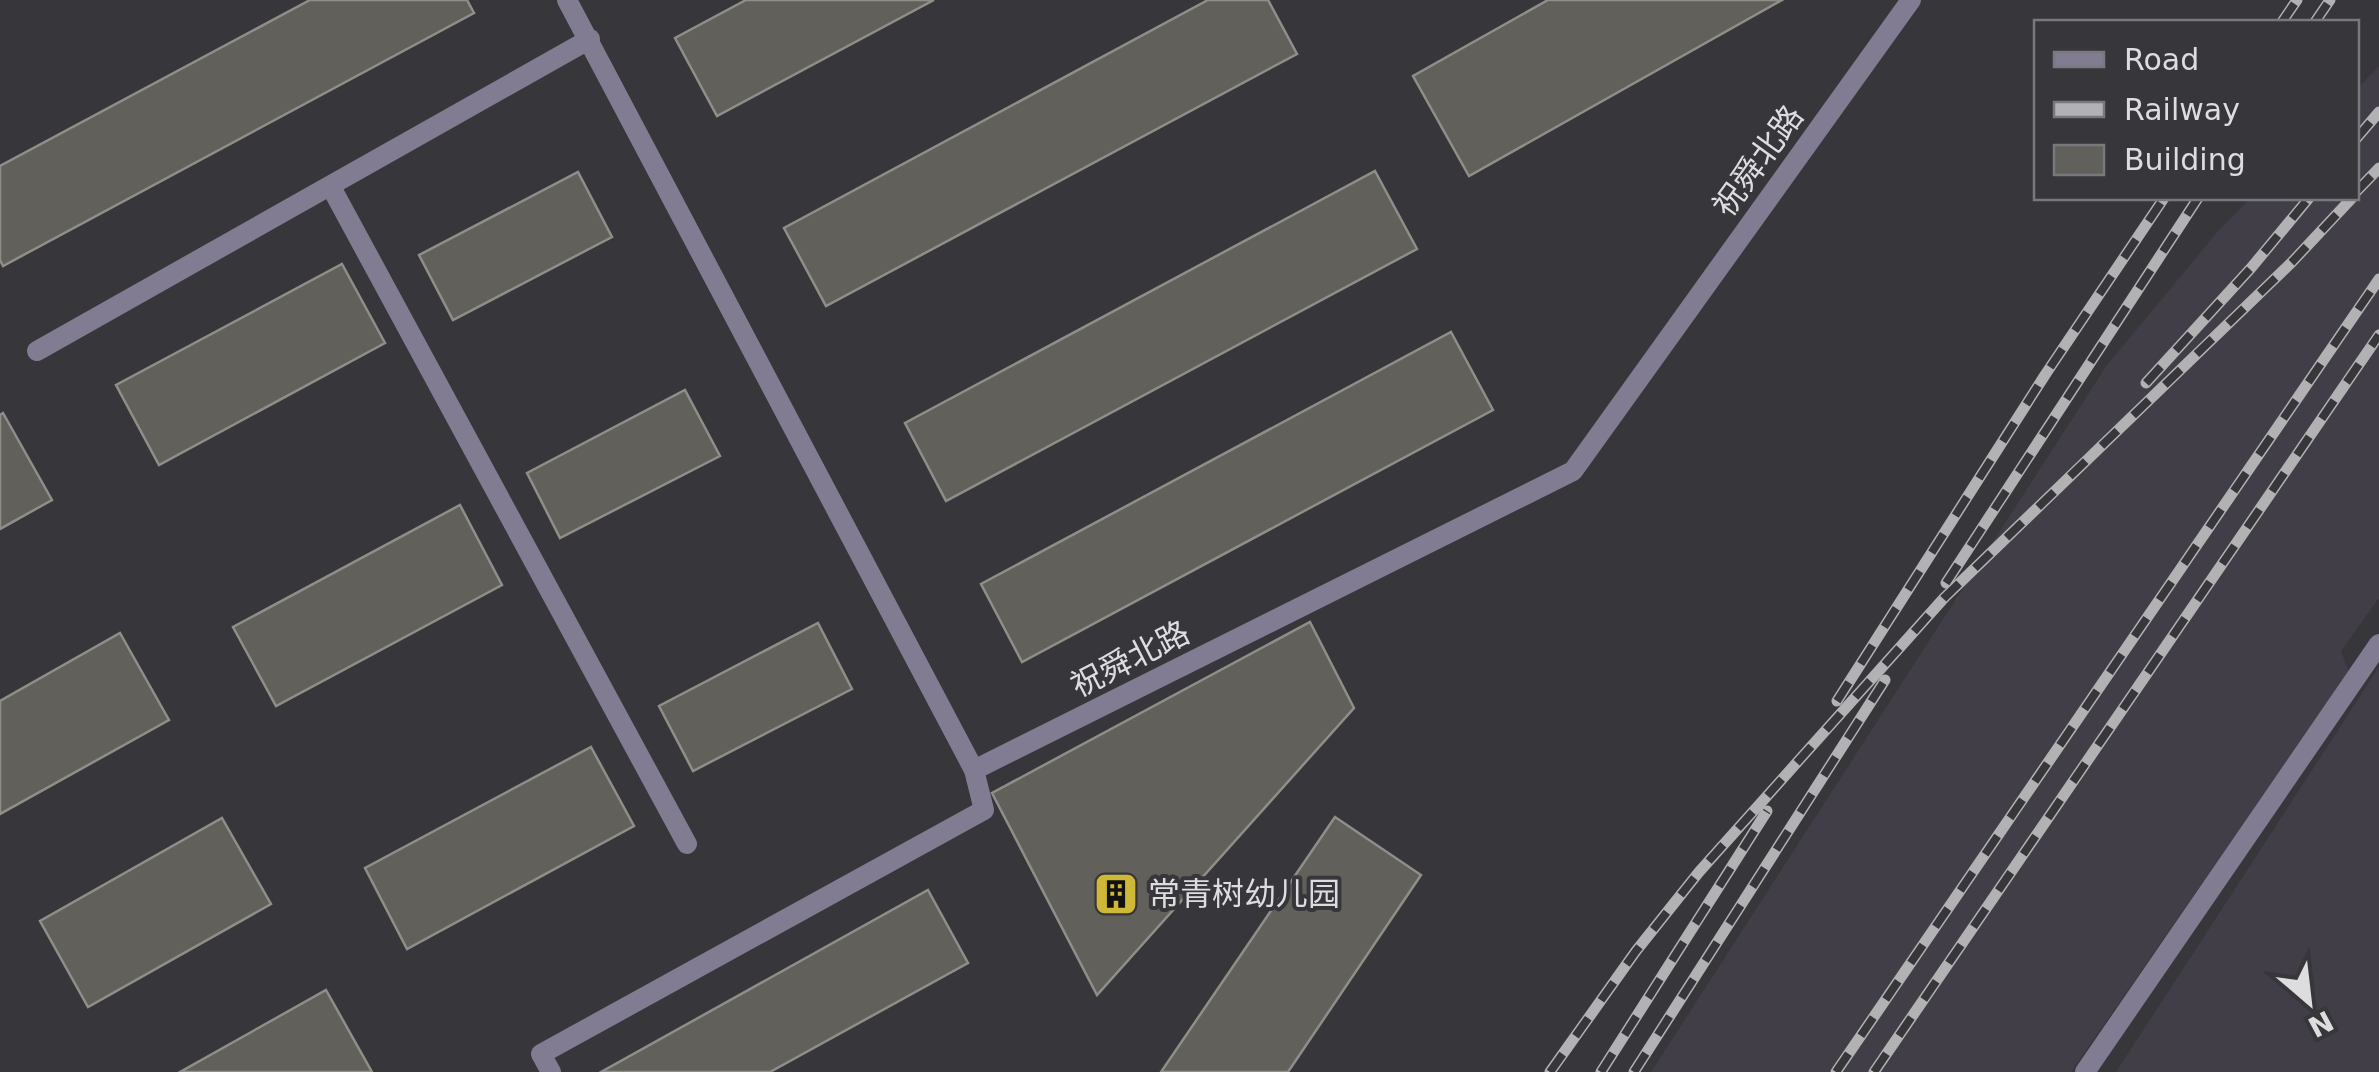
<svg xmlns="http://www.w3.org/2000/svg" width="2379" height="1072" viewBox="0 0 2379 1072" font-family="'DejaVu Sans','Noto Sans SC',sans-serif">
<rect width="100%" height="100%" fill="#37363b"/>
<g fill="#413e48">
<path d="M2379 66V598L2341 651 2349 672 2071 1072H1651L2107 365 2219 230 2251 198H2356L2357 89Z"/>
<path d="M2379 667V1072H2116Z"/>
</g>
<g fill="#61605b" stroke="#8f8e89" stroke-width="2.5">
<path d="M310 0H467L474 13 3 266 0 260V166Z"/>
<path d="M746 0H934L717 116 675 38Z"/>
<path d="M1208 0H1268L1297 54 826 306 784 228Z"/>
<path d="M1548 0H1782L1469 176 1413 76Z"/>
<path d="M1375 171 1417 249 946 501 905 423Z"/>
<path d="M578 172 612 237 453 320 419 255Z"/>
<path d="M342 264 385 343 159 465 116 385Z"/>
<path d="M1451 332 1493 410 1022 662 981 584Z"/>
<path d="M685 390 720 456 560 538 527 473Z"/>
<path d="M3 413 52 500 0 529V415Z"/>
<path d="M460 505 502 585 276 706 233 627Z"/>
<path d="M1310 622 1354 708 1097 995 992 793Z"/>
<path d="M818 623 852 689 693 771 659 706Z"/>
<path d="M120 633 169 720 0 814V701Z"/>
<path d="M591 747 634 826 407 949 365 868Z"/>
<path d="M1335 817 1421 875 1288 1072H1161Z"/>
<path d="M222 818 271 904 88 1007 40 921Z"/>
<path d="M928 890 968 963 770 1072H601Z"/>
<path d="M326 990 372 1072H180Z"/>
</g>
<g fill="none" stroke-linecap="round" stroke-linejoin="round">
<g stroke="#817c91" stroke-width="20">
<path d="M567 0 974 770 1573 471 1911 0"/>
<path d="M331 187 687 844"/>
<path d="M37 351 590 39"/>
<path d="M551 1072 541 1054 984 810 974 770"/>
<path d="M2085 1072 2379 644"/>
</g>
<defs>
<g id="rail">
<path d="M2282 22 2297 0"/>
<path d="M2315 22 2330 0"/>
<path d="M2356 139 2379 112"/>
<path d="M2356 192 2379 168"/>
<path d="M2146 383 2251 268 2309 198"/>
<path d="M1946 583 2198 198"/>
<path d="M1837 701 2045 375 2164 198"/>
<path d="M1550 1072 1636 951 1699 872 1944 598 2292 262 2352 198"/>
<path d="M1601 1072 1767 811"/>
<path d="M1634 1072 1885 680"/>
<path d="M1836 1072 2379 279"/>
<path d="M1874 1072 2379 335"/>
</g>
</defs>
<use href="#rail" stroke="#b2b1b4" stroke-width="11"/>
<use href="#rail" stroke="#37363b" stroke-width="8" stroke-dasharray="22" stroke-linecap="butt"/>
</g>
<defs>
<symbol id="building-square" viewBox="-11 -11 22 22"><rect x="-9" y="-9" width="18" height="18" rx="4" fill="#cfb837" stroke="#37363b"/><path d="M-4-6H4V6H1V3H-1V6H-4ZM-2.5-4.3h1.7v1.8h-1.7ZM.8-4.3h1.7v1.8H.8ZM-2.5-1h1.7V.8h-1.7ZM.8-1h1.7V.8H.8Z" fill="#111"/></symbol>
</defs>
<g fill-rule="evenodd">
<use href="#building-square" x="1091" y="869" width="50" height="50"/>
</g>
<g text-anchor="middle" stroke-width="8" stroke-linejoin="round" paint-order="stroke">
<g font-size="32" fill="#dddcdf" stroke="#37363b">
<text transform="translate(1758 161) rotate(-54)" y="11">祝舜北路</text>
<text transform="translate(1130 659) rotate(-27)" y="11">祝舜北路</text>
</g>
<g font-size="32" fill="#dddcdf" stroke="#37363b" text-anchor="start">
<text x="1148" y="905">常青树幼儿园</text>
</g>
</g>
<rect x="2034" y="20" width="325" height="180" fill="#37363b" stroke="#79787d" stroke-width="2.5"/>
<rect x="2054" y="52" width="50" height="15" fill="#817c91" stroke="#79787d" stroke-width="2.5"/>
<text x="2124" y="70" font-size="30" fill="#dddcdf">Road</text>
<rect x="2054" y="102" width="50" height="15" fill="#b2b1b4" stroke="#79787d" stroke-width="2.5"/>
<text x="2124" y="120" font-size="30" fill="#dddcdf">Railway</text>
<rect x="2054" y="145" width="50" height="30" fill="#61605b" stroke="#79787d" stroke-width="2.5"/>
<text x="2124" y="170" font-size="30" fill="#dddcdf">Building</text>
<g transform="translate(2309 1002) rotate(152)" stroke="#37363b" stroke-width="8" paint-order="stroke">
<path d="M0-8L18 38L0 25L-18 38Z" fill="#dddcdf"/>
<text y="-15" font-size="28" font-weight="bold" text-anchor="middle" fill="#dddcdf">N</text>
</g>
</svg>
